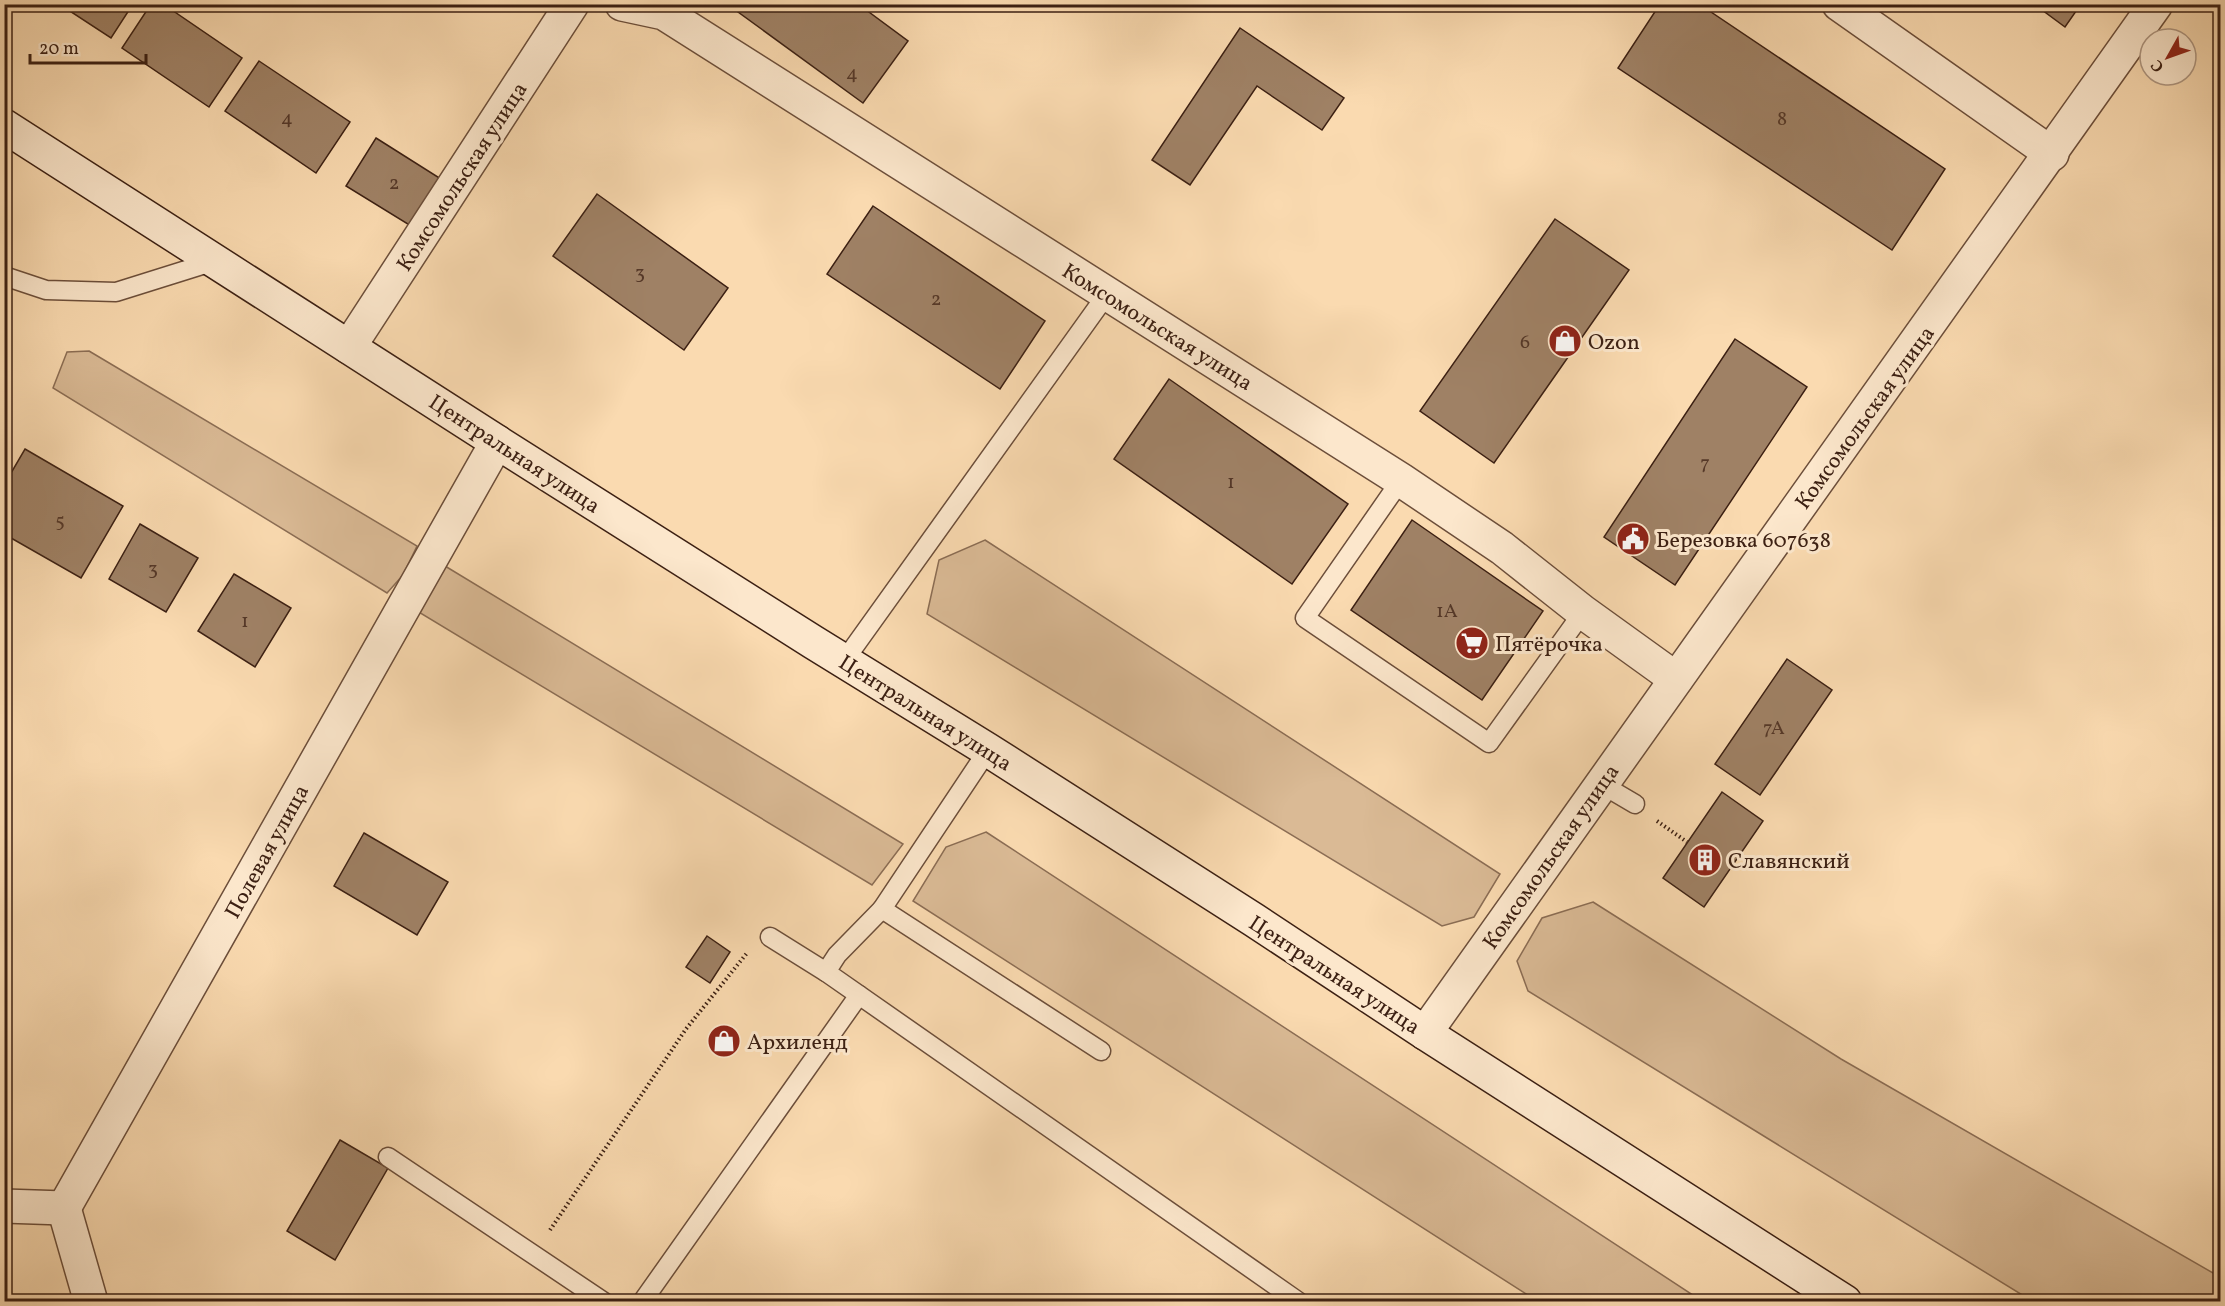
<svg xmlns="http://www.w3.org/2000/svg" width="2225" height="1306" viewBox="0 0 2225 1306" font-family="Vollkorn,serif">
<rect width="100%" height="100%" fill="#fadab0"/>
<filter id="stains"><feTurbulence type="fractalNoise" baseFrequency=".00333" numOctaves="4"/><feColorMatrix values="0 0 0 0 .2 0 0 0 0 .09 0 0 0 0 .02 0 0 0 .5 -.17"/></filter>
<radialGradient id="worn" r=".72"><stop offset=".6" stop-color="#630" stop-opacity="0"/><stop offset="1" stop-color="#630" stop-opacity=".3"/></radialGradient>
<g fill="#daba95" stroke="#8b6d54" stroke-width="1.5">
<path d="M89 351 417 546 403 575 387 593 53 388 67 352Z"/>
<path d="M985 540 1500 874 1474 917 1442 926 927 614 939 560Z"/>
<path d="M445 566 903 844 872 885 417 611Z"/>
<path d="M986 832 1702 1301H1537L913 901 946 847Z"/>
<path d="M1593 902 1841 1059 2220 1277V1301H2032L1528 991 1517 961 1542 918Z"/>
</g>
<g fill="#9f8165" stroke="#3c2013" stroke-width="1.5">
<path d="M59 4H133L111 38Z"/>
<path d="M151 4H163L242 58 209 107 122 48Z"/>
<path d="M727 4H858L908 41 863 103Z"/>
<path d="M1540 4H1554L1549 11Z"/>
<path d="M1660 4H1699L1945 169 1892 250 1618 68Z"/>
<path d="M2034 4H2081L2065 27Z"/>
<path d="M1240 28 1344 98 1322 130 1257 86 1190 185 1152 160Z"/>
<path d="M259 61 350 122 316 173 225 111Z"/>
<path d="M376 138 441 179 411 226 346 186Z"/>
<path d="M597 194 728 288 684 350 553 256Z"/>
<path d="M873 206 1045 321 1000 389 827 274Z"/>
<path d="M1555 219 1629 270 1494 463 1420 411Z"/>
<path d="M1735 339 1807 387 1675 585 1604 537Z"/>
<path d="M1169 379 1348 504 1292 584 1114 459Z"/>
<path d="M25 449 123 506 81 578 4 534V485Z"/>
<path d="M1412 520 1543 611 1482 700 1351 610Z"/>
<path d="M140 524 198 558 166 612 109 579Z"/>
<path d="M234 574 291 608 255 667 198 631Z"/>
<path d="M1787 659 1832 690 1760 795 1715 764Z"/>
<path d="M1722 792 1763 821 1704 907 1663 878Z"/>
<path d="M364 833 448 882 417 935 334 886Z"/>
<path d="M707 936 730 952 710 983 686 967Z"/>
<path d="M340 1140 388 1168 335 1260 287 1231Z"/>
</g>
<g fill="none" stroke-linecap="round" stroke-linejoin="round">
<defs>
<g id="lane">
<path d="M4 276 46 290 116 292 215 261"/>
<path d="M1401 480 1305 618 1489 743 1583 612"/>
<path d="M844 661 1107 294"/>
<path d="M988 750 882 909 1101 1051"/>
<path d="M1601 784 1635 804"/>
<path d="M882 909 837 955 826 972 1299 1302"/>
<path d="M770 937 826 972"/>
<path d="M388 1157 604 1302"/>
<path d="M642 1302 859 995"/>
</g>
<g id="street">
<path d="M622 4 664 13 1401 480 1502 548 1583 612 1676 679"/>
<path d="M1839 4 2052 154"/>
<path d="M349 347 572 4"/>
<path d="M1425 1033 2156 4"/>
<path d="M4 1206 64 1208 497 442"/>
<path d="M64 1208 91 1302"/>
</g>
<path id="secondary" d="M4 126 497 442 813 642 988 750 1254 920 1425 1033 1845 1302"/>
</defs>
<use href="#lane" stroke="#6c4e3a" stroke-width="21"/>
<use href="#street" stroke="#6c4e3a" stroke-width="36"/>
<use href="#secondary" stroke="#3c2013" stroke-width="36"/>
<g stroke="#3c2013" stroke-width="4" stroke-dasharray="1.5 3" stroke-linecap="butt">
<path d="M1657 821 1687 842"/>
<path d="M550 1230 686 1029 747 953"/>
</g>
<use href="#lane" stroke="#fce7cc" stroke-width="18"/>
<use href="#street" stroke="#fce7cc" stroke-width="33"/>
<use href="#secondary" stroke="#fce7cc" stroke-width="33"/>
</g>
<defs>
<symbol id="shop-disc" viewBox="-11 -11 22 22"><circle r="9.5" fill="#8f2418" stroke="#fce7cc"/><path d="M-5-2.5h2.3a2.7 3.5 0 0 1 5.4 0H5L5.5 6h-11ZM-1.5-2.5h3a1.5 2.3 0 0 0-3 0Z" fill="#fff"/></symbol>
<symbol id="civic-disc" viewBox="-11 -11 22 22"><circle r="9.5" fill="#8f2418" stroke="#fce7cc"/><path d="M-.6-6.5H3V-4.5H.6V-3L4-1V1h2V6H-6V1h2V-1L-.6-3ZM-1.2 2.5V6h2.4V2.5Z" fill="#fff"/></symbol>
<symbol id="supermarket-disc" viewBox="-11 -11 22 22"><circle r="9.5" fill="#8f2418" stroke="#fce7cc"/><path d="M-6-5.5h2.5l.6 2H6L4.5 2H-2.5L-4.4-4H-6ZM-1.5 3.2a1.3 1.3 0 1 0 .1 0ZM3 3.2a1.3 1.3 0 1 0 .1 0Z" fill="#fff"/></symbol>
<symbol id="building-disc" viewBox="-11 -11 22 22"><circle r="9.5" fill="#8f2418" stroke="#fce7cc"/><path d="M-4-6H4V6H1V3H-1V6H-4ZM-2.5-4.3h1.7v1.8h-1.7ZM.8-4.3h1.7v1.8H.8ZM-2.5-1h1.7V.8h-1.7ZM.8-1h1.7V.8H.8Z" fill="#fff"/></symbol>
</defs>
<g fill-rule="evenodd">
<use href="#shop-disc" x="1546" y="322" width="38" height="38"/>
<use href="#civic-disc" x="1614" y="520" width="38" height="38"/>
<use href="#supermarket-disc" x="1453" y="624" width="38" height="38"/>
<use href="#building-disc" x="1686" y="841" width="38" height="38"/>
<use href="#shop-disc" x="705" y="1022" width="38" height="38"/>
</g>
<g text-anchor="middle" stroke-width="6" stroke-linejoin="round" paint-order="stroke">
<g font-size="20" fill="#553828">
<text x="852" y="79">4</text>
<text x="287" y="124">4</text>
<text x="1782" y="125">8</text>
<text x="394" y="189">2</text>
<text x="640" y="279">3</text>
<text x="936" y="305">2</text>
<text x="1525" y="348">6</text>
<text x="1705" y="469">7</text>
<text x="1231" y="488">1</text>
<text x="60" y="527">5</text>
<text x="153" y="575">3</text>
<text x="1447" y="617">1А</text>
<text x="245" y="627">1</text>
<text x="1774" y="734">7А</text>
</g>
<g font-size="22" fill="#3c2013" stroke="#fce7cc">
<text transform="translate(461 176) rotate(-57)" y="8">Комсомольская улица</text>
<text transform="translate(1158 326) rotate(32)" y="8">Комсомольская улица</text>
<text transform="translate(1864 417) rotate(-54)" y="8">Комсомольская улица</text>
<text transform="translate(515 453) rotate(33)" y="8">Центральная улица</text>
<text transform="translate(926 712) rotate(32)" y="8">Центральная улица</text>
<text transform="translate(266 851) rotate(-61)" y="8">Полевая улица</text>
<text transform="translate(1550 856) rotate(-55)" y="8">Комсомольская улица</text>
<text transform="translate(1335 974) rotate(33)" y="8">Центральная улица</text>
</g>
<g font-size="22" fill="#3c2013" stroke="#fce7cc" text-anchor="start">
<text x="1588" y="349">Ozon</text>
<text x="1656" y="547">Березовка 607638</text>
<text x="1495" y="651">Пятёрочка</text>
<text x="1728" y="868">Славянский</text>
<text x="747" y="1049">Архиленд</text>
</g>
</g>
<rect width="2225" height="1306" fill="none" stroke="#fadab0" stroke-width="24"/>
<rect x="6" y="6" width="2213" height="1294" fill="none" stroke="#3c2013" stroke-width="3"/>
<rect x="12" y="12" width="2201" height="1282" fill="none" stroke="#3c2013" stroke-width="1.5"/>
<g transform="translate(2168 57) rotate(230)"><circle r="28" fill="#fce7cc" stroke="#af9782" stroke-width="1.5"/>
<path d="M0-4.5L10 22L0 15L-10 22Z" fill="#8f2418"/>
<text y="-9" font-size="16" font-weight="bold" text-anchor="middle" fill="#3c2013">С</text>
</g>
<path d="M30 54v9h116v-9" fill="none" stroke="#3c2013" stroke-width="3"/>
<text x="39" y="54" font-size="18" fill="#3c2013" stroke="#fce7cc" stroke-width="4.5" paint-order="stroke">20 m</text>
<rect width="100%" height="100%" filter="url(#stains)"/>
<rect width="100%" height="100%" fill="url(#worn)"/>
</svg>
